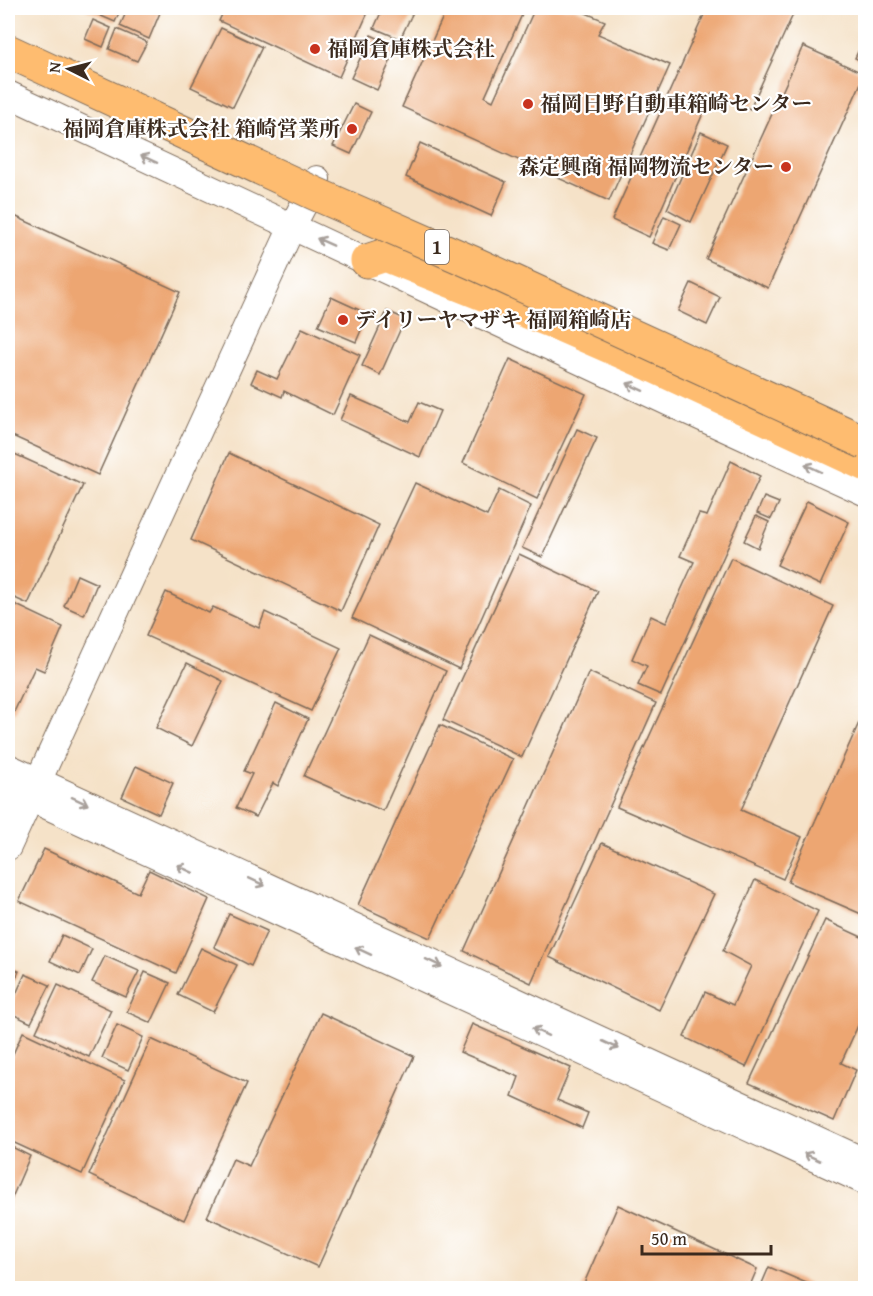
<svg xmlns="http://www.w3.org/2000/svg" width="873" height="1296" viewBox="0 0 873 1296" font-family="'Gentium Book Plus','Noto Serif JP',serif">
<rect width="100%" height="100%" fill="#fff"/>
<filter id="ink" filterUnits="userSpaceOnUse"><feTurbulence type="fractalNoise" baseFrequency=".0167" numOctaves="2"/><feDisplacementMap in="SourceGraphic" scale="12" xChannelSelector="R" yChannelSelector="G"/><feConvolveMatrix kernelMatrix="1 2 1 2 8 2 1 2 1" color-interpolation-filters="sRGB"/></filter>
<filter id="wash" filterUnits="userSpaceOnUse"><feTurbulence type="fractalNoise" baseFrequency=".008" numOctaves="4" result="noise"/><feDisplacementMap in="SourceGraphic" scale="24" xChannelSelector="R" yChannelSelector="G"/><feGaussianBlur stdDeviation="1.35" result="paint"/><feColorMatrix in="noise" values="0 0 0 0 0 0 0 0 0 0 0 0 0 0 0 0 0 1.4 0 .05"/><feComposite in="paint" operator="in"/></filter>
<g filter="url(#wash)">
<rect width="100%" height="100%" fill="#f5e2c8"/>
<g id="blocks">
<g fill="#eda672">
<path d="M85 8H121L115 22 85 9Z"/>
<path d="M128 8H162L149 39 120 26Z"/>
<path d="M225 8H370L339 77 219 21Z"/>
<path d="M383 8H415L400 39 374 28Z"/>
<path d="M447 8H525L485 97 493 101 535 8H574L605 21 598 34 670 65 609 201 402 107Z"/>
<path d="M707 8H796L750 109 712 93 649 237 612 220Z"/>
<path d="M93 20 111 28 103 47 85 39Z"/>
<path d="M221 28 262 47 233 107 191 87Z"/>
<path d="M117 29 147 42 137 61 109 49Z"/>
<path d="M371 35 397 47 377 90 351 78Z"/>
<path d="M866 35V63L855 58Z"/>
<path d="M803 46 865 74 768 288 706 259Z"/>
<path d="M354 104 371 112 351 154 333 146Z"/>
<path d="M701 132 727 144 691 222 667 209Z"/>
<path d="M420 143 506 182 491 216 406 177Z"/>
<path d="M8 213 180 292 98 475 8 434Z"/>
<path d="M664 216 681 224 669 250 652 243Z"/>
<path d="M691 283 720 297 707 325 678 311Z"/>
<path d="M331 297 368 314 356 342 318 326Z"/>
<path d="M387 311 405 319 380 375 362 366Z"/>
<path d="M302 328 360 355 333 415 284 391 282 397 251 383 257 370 277 379Z"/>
<path d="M510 359 586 394 537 499 463 463Z"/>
<path d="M351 396 410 422 419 402 440 411 420 457 340 420Z"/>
<path d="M577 429 597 438 542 557 522 548Z"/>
<path d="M8 451 83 485 28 604 8 595Z"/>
<path d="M229 453 379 525 341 611 191 540Z"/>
<path d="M731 461 760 476 661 695 638 685 647 666 632 659 651 616 666 623 694 562 680 556 699 514 707 516Z"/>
<path d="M415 483 487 516 499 490 531 506 459 669 352 618Z"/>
<path d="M764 497 779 503 771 519 757 513Z"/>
<path d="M807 501 849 522 820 585 777 565Z"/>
<path d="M756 516 769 522 758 548 744 541Z"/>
<path d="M519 554 598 591 522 757 443 720Z"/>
<path d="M731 558 833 606 741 810 802 837 783 879 617 807Z"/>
<path d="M77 575 97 584 84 615 64 606Z"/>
<path d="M166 592 209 613 213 607 259 628 265 612 341 648 311 711 146 636Z"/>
<path d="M8 601 63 627 44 671 35 667 14 712 8 709Z"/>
<path d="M369 635 446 671 383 811 304 776Z"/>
<path d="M187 663 223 681 192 746 156 728Z"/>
<path d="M589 672 656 703 531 983 464 951Z"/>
<path d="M276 703 308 719 278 786 273 783 256 817 236 808 252 774 244 771Z"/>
<path d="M866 707V916L788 882Z"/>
<path d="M440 725 513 759 430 938 358 905Z"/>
<path d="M136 766 173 783 159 814 122 797Z"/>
<path d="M602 843 714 894 659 1010 549 957Z"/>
<path d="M44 849 138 893 149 870 209 899 176 973 19 901Z"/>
<path d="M755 880 818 911 746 1067 684 1037 705 992 733 1005 751 966 723 951Z"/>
<path d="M229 914 267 931 251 966 214 947Z"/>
<path d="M825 920 866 939V953L861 962 866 964V1008L841 1063 856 1070 834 1121 749 1083Z"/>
<path d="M62 935 92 949 80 975 50 961Z"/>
<path d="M201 948 237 965 213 1012 178 995Z"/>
<path d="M105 956 139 971 126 997 92 982Z"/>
<path d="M8 966 19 971 8 995Z"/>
<path d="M145 972 170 983 151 1023 127 1012Z"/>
<path d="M25 974 50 985 31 1023 8 1012Z"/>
<path d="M58 985 111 1010 89 1057 36 1032Z"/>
<path d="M321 1013 414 1056 318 1267 207 1217 233 1159 249 1166Z"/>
<path d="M472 1024 571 1068 557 1100 588 1113 582 1128 512 1096 519 1077 460 1052Z"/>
<path d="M117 1025 143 1037 128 1070 102 1058Z"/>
<path d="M23 1032 125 1080 82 1174 8 1140V1065Z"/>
<path d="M151 1039 247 1083 184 1220 89 1175Z"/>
<path d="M8 1145 30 1156 8 1207Z"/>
<path d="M618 1205 757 1269 749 1288H582Z"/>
<path d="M769 1267 818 1288H760Z"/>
</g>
</g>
</g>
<g filter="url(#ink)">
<use href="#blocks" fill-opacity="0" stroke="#7c6a5a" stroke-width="1.5"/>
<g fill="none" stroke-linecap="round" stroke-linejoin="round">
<defs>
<g id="tertiary">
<path d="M8 94 676 406 866 493"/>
<path d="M8 767 866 1162"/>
<path d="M8 788 866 1182"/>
<path d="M8 847 292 227 317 179"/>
</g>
<path id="motorway" d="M367 261 385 255 555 323 651 365 866 465"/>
</defs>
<use href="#tertiary" stroke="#7c6a5a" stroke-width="28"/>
<use href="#motorway" stroke="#7c6a5a" stroke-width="35"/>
<use href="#tertiary" stroke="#fff" stroke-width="26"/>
<use href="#motorway" stroke="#febc70" stroke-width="33"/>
<defs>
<path id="motorway-bridge" d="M8 51 316 194 478 265 866 443"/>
</defs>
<use href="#motorway-bridge" stroke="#7c6a5a" stroke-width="35" stroke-linecap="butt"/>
<use href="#motorway-bridge" stroke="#febc70" stroke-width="33"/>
</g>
<defs><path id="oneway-shaft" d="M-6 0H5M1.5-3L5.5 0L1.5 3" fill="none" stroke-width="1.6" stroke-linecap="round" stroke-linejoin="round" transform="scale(1.5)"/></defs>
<g stroke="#a79f9a">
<use href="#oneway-shaft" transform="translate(149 159) rotate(-155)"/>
<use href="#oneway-shaft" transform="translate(325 242) rotate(-156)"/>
<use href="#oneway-shaft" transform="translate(635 387) rotate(-155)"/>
<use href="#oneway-shaft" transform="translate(813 468) rotate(-155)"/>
<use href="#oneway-shaft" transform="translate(80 801) rotate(25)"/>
<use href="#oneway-shaft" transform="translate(185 869) rotate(-155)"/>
<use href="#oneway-shaft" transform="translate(257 882) rotate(25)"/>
<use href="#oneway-shaft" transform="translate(363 951) rotate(-155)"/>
<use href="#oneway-shaft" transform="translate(434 963) rotate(25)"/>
<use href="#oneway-shaft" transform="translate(540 1032) rotate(-155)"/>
<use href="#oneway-shaft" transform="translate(611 1045) rotate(25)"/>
<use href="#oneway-shaft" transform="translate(812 1157) rotate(-155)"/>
</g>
</g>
<g fill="#c8321e" stroke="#fff" stroke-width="2">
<circle cx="315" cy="49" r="6"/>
<circle cx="528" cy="104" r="6"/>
<circle cx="352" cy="129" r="6"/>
<circle cx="786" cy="167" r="6"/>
<circle cx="343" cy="320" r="6"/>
</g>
<g text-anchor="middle" stroke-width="4.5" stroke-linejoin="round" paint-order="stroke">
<rect fill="#fff" stroke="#766a62" stroke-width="1.5" x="425" y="230" width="24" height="34" rx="4.5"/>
<g font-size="20" font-weight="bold" fill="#3b2a1e">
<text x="437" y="254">1</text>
</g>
<g font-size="21" font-weight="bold" fill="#3b2a1e" stroke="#fff" text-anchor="start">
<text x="327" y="56">福岡倉庫株式会社</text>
<text x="540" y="111">福岡日野自動車箱崎センター</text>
<text x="340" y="136" text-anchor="end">福岡倉庫株式会社 箱崎営業所</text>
<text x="774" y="174" text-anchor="end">森定興商 福岡物流センター</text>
<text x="355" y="327">デイリーヤマザキ 福岡箱崎店</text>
</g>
</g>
<rect width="873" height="1296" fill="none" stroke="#fff" stroke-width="30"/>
<g transform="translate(69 69) rotate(276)" stroke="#ffffff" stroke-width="4.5" paint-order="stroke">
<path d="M0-4.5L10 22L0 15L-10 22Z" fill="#3b2a1e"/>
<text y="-9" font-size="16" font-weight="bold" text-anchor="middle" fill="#3b2a1e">N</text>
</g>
<path d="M642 1245v9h129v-9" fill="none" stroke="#3b2a1e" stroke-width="3"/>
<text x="651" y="1245" font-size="18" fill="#3b2a1e" stroke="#ffffff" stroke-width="4.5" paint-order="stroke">50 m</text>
</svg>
